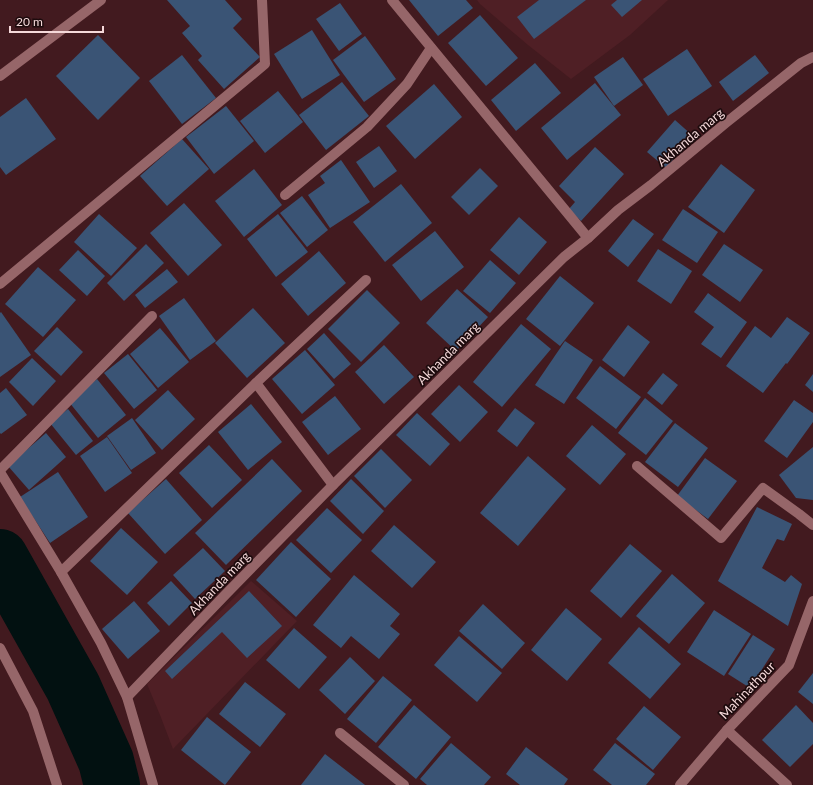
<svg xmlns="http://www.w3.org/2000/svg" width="813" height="785" viewBox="0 0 813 785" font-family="Lato,sans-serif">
<rect width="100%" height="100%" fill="#421a1f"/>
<g fill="#4f1f25">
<path d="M477 0H668L630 35 571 79 528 45 480 4Z"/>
<path d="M251 581 297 621 173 749 160 715 147 684Z"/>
</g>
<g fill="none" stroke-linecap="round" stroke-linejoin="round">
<path stroke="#021111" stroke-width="56" d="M0 557 73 687 106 761 112 785"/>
</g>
<g fill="#3a5475">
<path d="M167 0H225L242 19 233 28 260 57 224 89 198 60 202 56 182 33 190 26Z"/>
<path d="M409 0H466L473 8 438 36Z"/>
<path d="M539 0H586L534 39 517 17Z"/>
<path d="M617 0H642L622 17 611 5Z"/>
<path d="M340 3 362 34 339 51 316 19Z"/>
<path d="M480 15 518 58 486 86 448 43Z"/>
<path d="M312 30 340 75 302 99 274 54Z"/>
<path d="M98 35 140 78 98 120 56 76Z"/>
<path d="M365 36 396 79 364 102 333 60Z"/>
<path d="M687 49 712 86 668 116 643 79Z"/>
<path d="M182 55 216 98 182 124 149 81Z"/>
<path d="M755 55 769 73 733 101 719 82Z"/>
<path d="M623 57 643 85 614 106 594 77Z"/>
<path d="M535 63 561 93 516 131 491 100Z"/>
<path d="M342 82 369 116 326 150 299 115Z"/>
<path d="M595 83 621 115 567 160 541 128Z"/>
<path d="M434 84 462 117 415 159 386 126Z"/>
<path d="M278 91 303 122 265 153 240 121Z"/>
<path d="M26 98 56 139 6 175 0 167V117Z"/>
<path d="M226 106 254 141 214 174 186 137Z"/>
<path d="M675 120 693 136 666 168 647 152Z"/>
<path d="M182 139 209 169 167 206 140 176Z"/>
<path d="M379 146 397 171 374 188 356 162Z"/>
<path d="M595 147 624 174 581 221 569 209 575 202 559 186Z"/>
<path d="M341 160 370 202 330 228 308 195 325 183 320 176Z"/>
<path d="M721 164 755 190 724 233 688 207Z"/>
<path d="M480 168 498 186 469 215 451 197Z"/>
<path d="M254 169 282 205 244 237 215 201Z"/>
<path d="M401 184 432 223 385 262 353 222Z"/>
<path d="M302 196 328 230 307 247 280 213Z"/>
<path d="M184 203 222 245 188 276 150 233Z"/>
<path d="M683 209 718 232 697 263 662 240Z"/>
<path d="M99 214 137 248 111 276 74 242Z"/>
<path d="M278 214 308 252 276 277 247 239Z"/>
<path d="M519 217 547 242 519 275 490 250Z"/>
<path d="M633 219 654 234 628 267 608 251Z"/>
<path d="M435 231 464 267 421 301 392 265Z"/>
<path d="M146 244 164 263 124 301 107 283Z"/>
<path d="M724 244 763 270 740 302 702 275Z"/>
<path d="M658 249 692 271 671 304 637 281Z"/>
<path d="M78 250 105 276 87 296 59 270Z"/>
<path d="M319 251 346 283 308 316 281 284Z"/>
<path d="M490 260 516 283 490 313 463 291Z"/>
<path d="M38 267 76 300 43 337 5 304Z"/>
<path d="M167 269 178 282 145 308 135 295Z"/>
<path d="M560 276 594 303 560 346 526 319Z"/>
<path d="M457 289 488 317 456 351 426 323Z"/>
<path d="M367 290 400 323 361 362 328 329Z"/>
<path d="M708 293 747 322 721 358 701 344 714 327 694 312Z"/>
<path d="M184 298 216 341 190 360 159 316Z"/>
<path d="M253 308 285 343 247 378 215 343Z"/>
<path d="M1 312 31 355 0 377V313Z"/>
<path d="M787 317 810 333 787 364 786 363 763 393 726 366 755 326 771 338Z"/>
<path d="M521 324 551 349 502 407 473 382Z"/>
<path d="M628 325 650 342 624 377 602 360Z"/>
<path d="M57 327 83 352 61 376 34 351Z"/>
<path d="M160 328 189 362 158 388 130 354Z"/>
<path d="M324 333 351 364 334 379 307 349Z"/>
<path d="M565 341 593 360 564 404 535 385Z"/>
<path d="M384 345 414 377 384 404 355 372Z"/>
<path d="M305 350 335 385 302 414 272 379Z"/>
<path d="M128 354 157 390 134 409 104 373Z"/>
<path d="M32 358 56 381 33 406 9 382Z"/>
<path d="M600 366 641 397 616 429 576 398Z"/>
<path d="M663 373 678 385 662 405 647 393Z"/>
<path d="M813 374V392L805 385Z"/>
<path d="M97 379 126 415 98 438 69 402Z"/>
<path d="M459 385 488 412 460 442 431 414Z"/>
<path d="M6 388 27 415 1 434 0 433V393Z"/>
<path d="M168 390 195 419 162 450 135 420Z"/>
<path d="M335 396 361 429 328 455 302 422Z"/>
<path d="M645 398 673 421 646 455 618 433Z"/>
<path d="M794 400 813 413V422L787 458 764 441Z"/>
<path d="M251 404 282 442 248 470 218 432Z"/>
<path d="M515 408 535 423 517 447 497 431Z"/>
<path d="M68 409 93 441 76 455 50 423Z"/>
<path d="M417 413 450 444 430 466 396 435Z"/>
<path d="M132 418 156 453 131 470 107 436Z"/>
<path d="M675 423 708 448 678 487 645 462Z"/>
<path d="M592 425 626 454 600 485 566 456Z"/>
<path d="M46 433 66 457 29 490 8 466Z"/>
<path d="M107 437 132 473 105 492 80 456Z"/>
<path d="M209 445 242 480 212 508 179 473Z"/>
<path d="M813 447V500L796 498 779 475Z"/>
<path d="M381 449 412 480 385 508 354 476Z"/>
<path d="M528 456 566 489 518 546 480 513Z"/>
<path d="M705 458 737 481 708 519 677 496Z"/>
<path d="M272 459 302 491 226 565 195 533Z"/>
<path d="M58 472 88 517 50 543 20 497Z"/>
<path d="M166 479 202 520 165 554 128 513Z"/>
<path d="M351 479 384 511 363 534 330 501Z"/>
<path d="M757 507 792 524 784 541 777 539 762 568 785 582 791 575 802 584 788 626 718 581Z"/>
<path d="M327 508 362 540 331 573 296 540Z"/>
<path d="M394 525 436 562 412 588 371 551Z"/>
<path d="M121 528 158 562 127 595 90 561Z"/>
<path d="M291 542 331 579 296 617 256 580Z"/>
<path d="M630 544 662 571 621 618 590 591Z"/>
<path d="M203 548 225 571 195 599 173 575Z"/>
<path d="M672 574 705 603 669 644 636 616Z"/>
<path d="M354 575 400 614 390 626 400 634 379 659 351 636 341 648 313 625Z"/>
<path d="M171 581 192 603 169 626 147 603Z"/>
<path d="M249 591 282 626 247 658 222 632 172 679 165 671Z"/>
<path d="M134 601 160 631 128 659 102 629Z"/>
<path d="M483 604 525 643 502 669 459 631Z"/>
<path d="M566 608 602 639 567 681 531 650Z"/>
<path d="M714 610 751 634 724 676 687 652Z"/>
<path d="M639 627 681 664 650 699 608 663Z"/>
<path d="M294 628 327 657 299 689 266 660Z"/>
<path d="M753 635 775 649 750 688 728 674Z"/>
<path d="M459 636 502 673 477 702 434 665Z"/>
<path d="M350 657 375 681 345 714 319 690Z"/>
<path d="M813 673V704L798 692Z"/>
<path d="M383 676 412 700 376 743 347 719Z"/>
<path d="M245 682 286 714 260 747 219 714Z"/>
<path d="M414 705 451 737 416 779 378 747Z"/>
<path d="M796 705 813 723V744L790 767 762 740Z"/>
<path d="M644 706 681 737 653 770 616 739Z"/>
<path d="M207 717 251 752 225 785 181 750Z"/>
<path d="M451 743 491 777 484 785H427L420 779Z"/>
<path d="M615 743 655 774 646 785H612L593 770Z"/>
<path d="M526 747 568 779 564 785H520L506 774Z"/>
<path d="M325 754 365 785H301Z"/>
</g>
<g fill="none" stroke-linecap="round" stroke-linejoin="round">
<g stroke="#966669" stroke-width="10">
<path d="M392 0 588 238"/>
<path d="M0 76 101 0"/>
<path d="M285 195 367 127 407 84 431 48"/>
<path d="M0 284 265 64 262 0"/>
<path d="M256 383 333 485"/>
<path d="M637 466 721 538 763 488 799 514 813 525"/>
<path d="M0 470 152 316"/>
<path d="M61 572 256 383 366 280"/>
<path d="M0 648 33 711 57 785"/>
<path d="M127 697 226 594 333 485 564 257 588 238 618 210 651 185 727 122 801 63 813 57"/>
<path d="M727 730 787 785"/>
<path d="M340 733 404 785"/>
<path d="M680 785 727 730 789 665 813 601"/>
</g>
<path stroke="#966669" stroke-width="10" d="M0 472 61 572 101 643 127 697 153 785"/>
</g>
<g text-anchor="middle" stroke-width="3.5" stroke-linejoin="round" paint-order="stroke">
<g font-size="13" fill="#f5d9da" stroke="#1d0b0d">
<text transform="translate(690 137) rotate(-40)" y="5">Akhanda marg</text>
<text transform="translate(448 353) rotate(-45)" y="5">Akhanda marg</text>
<text transform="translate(219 583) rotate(-46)" y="5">Akhanda marg</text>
<text transform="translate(747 690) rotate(-46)" y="5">Mahinathpur</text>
</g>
</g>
<path d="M10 26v6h93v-6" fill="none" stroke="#f5d9da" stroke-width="2"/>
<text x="16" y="26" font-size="12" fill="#f5d9da" stroke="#1d0b0d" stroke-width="3" paint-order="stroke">20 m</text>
</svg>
